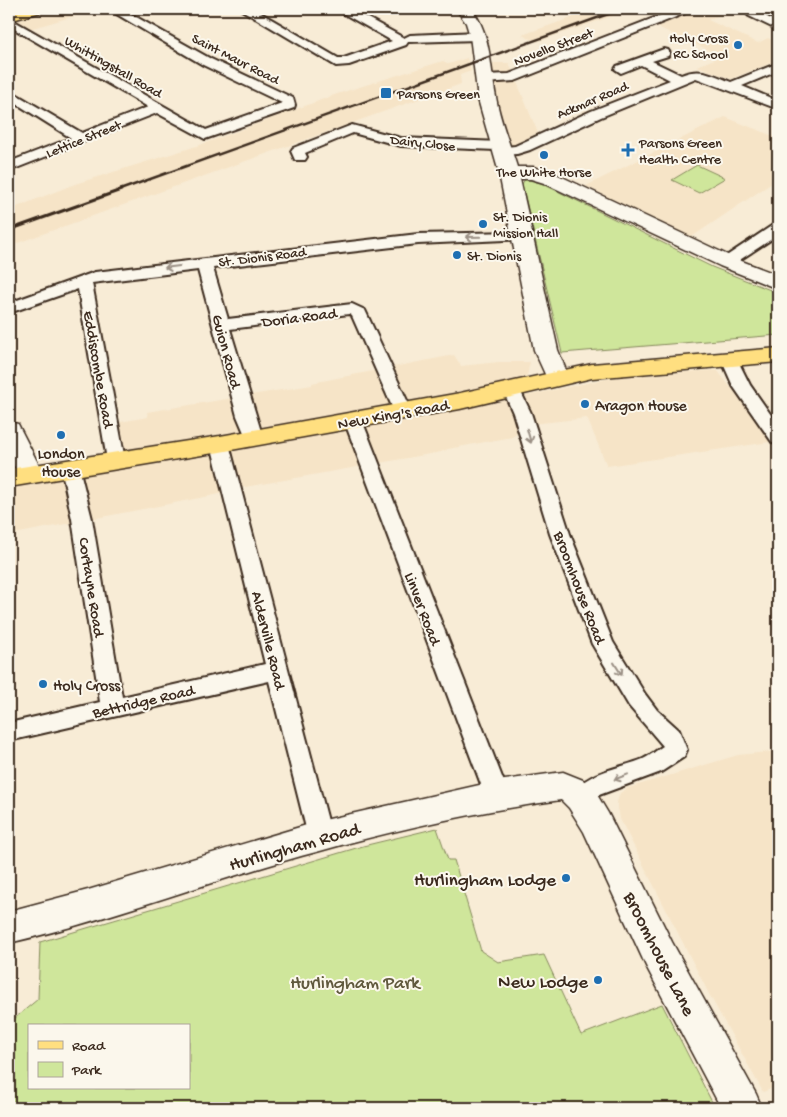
<svg xmlns="http://www.w3.org/2000/svg" width="787" height="1117" viewBox="0 0 787 1117" font-family="'Gochi Hand',sans-serif">
<rect width="100%" height="100%" fill="#f8ecd6"/>
<filter id="ink" filterUnits="userSpaceOnUse"><feTurbulence type="fractalNoise" baseFrequency=".02" numOctaves="2"/><feDisplacementMap in="SourceGraphic" scale="10" xChannelSelector="R" yChannelSelector="G"/><feConvolveMatrix kernelMatrix="1 2 1 2 8 2 1 2 1" color-interpolation-filters="sRGB"/></filter>
<g filter="url(#ink)">
<g fill="#f6e4c7">
<path d="M42 9H98L9 35V19Z"/>
<path d="M597 9H633L536 42 522 35Z"/>
<path d="M695 9H736L708 20 758 43 768 38 778 43V60L731 79 697 66 722 56 653 25Z"/>
<path d="M467 58 471 71 460 75 461 84 9 246V210L75 184 200 145 337 94 443 61 449 64Z"/>
<path d="M494 63H509L538 133 514 146 503 145 487 66Z"/>
<path d="M725 117 778 138V179L690 238 586 186Z"/>
<path d="M454 355 461 366 499 362H530L527 376 510 382 410 403 136 452 124 449 120 422 148 417 147 412 312 385V383Z"/>
<path d="M717 370 759 423 770 442 607 466 587 418 532 424 512 437 448 449 441 452 245 487 215 495 9 535V484L496 397 525 396 620 376Z"/>
<path d="M778 751V1086L763 1092 709 994 620 819 617 802 620 793 628 788 738 755Z"/>
</g>
<g fill="#cfe69b" stroke="#85885c" fill-rule="evenodd">
<path d="M697 165 725 178 699 193 672 180Z"/>
<path d="M525 179 541 183 712 267 778 293V335L562 353 522 184Z"/>
<path d="M437 828 448 860H454L481 951 498 962 544 955 581 1035 662 1004 715 1108H9V1023L38 999 40 942 363 846ZM29 1026H189V1088H29Z"/>
</g>
<g fill="none" stroke-linecap="round" stroke-linejoin="round">
<defs>
<g id="street">
<path d="M108 9H122L211 59 293 98 295 105 294 108 205 139 157 113 9 171V162L71 138 9 99V90L82 133 148 107 9 26V18L206 130 282 103 203 65Z"/>
<path d="M240 9H254L338 58H344L392 41 339 11 337 9H351L404 38 410 35 478 32 484 36 478 40 408 42 406 45 349 65 336 66Z"/>
<path d="M677 9H693L691 11 515 81 484 83 478 79 484 75 509 74Z"/>
<path d="M756 9H771L762 14 778 23V30L749 16 747 14Z"/>
<path d="M664 49 668 50 670 53 668 56 652 61 681 75C701 67 711 74 731 82L778 63V71L742 86 778 101V109L696 78 601 117 530 150 517 154 496 155 494 152 496 150 401 146 353 133 305 153 307 157 305 160H295L291 151 293 148 352 125 401 138 500 142 505 143 506 147 515 146 591 111 670 80 641 65 621 73 615 69 617 66Z"/>
<path d="M778 224V235L732 265H722L719 262 722 259 773 225Z"/>
<path d="M522 232 527 233 529 236 527 239 418 244 213 268 228 319 352 304 365 310 412 411 409 415 403 417 397 415 394 411 352 316 349 314 230 329 263 438 260 442 254 444 248 442 237 416 198 270 92 283 125 460 123 464 116 466 109 464 107 460 78 289 9 313V303L95 272 418 234Z"/>
<path d="M729 354 735 355 750 385 778 425V444L772 442 733 386 721 359 723 355Z"/>
<path d="M512 385 518 386 531 413 570 534 613 642 645 694 657 710 679 730 687 750 684 757 661 772 599 795 589 805 581 808 573 805 569 798C582 772 619 769 643 759 650 756 657 750 663 746L629 706 592 644 550 534 513 413 503 390 506 386Z"/>
<path d="M353 414 359 416 362 420 509 795 505 802 497 805 489 802 485 795 344 420 347 416Z"/>
<path d="M220 438 226 440 229 444 332 836 329 844 320 847 311 844 308 836 269 681 9 741V723L100 702 72 519 61 467 63 463 70 461 77 463 79 467 92 519 122 697 265 664 211 444 214 440Z"/>
</g>
<g id="secondary">
<path d="M456 9H472C491 35 490 65 496 97 500 121 510 144 517 167H533L558 175 734 258 778 275V289L720 266 544 183 531 179H520L558 350 569 378 565 383 557 385 549 383 534 350 499 173 478 99 470 36 466 23Z"/>
<path d="M9 422 18 424 21 430 43 473 39 479 30 482 21 479C9 459 7 445 9 422Z"/>
<path d="M563 772 583 780 593 788 608 813 672 942 756 1094 762 1108H721L646 966 584 832 569 808 561 800C480 811 399 829 320 851 216 878 114 919 9 943V911L88 890 320 821 497 781Z"/>
</g>
<g id="primary">
<path d="M18 9H43L41 12 9 21V11Z"/>
<path d="M778 348V362L592 378 460 409 220 452 9 487V469L220 436 460 393 592 364Z"/>
</g>
</defs>
<use href="#street" stroke="#3b2a1e" stroke-width="4"/>
<use href="#secondary" stroke="#3b2a1e" stroke-width="3"/>
<use href="#primary" stroke="#3b2a1e" stroke-width="3"/>
<use href="#street" fill="#fbf7ec" fill-rule="evenodd"/>
<use href="#secondary" fill="#fbf7ec" fill-rule="evenodd"/>
<use href="#primary" fill="#ffdf80" fill-rule="evenodd"/>
<path stroke="#3b2a1e" stroke-width="2.5" d="M117 191 622 9"/>
<path stroke="#3b2a1e" stroke-width="3" d="M9 230 121 190"/>
</g>
<defs><path id="oneway-shaft" d="M-6 0H5M1.5-3L5.5 0L1.5 3" fill="none" stroke-width="1.6" stroke-linecap="round" stroke-linejoin="round" transform="scale(1.25)"/></defs>
<g stroke="#9b9085">
<use href="#oneway-shaft" transform="translate(473 237) rotate(179)"/>
<use href="#oneway-shaft" transform="translate(172 267) rotate(173)"/>
<use href="#oneway-shaft" transform="translate(529 436) rotate(74)"/>
<use href="#oneway-shaft" transform="translate(618 669) rotate(58)"/>
<use href="#oneway-shaft" transform="translate(621 777) rotate(159)"/>
</g>
</g>
<g fill="#1f6fb2" stroke="#fbf7ec" stroke-width="2">
<circle cx="738" cy="45" r="5"/>
<rect x="380" y="87" width="12" height="12" rx="2.5"/>
<path d="M625.5 142.5h5v5h5v5h-5v5h-5v-5h-5v-5h5z"/>
<circle cx="544" cy="155" r="5"/>
<circle cx="483" cy="224" r="5"/>
<circle cx="457" cy="255" r="5"/>
<circle cx="585" cy="404" r="5"/>
<circle cx="61" cy="435" r="5"/>
<circle cx="43" cy="684" r="5"/>
<circle cx="566" cy="878" r="5"/>
<circle cx="598" cy="980" r="5"/>
</g>
<g text-anchor="middle" stroke-width="4" stroke-linejoin="round" paint-order="stroke">
<g font-size="14" fill="#3b2a1e" stroke="#fbf7ec" text-anchor="start">
<text x="728" y="42" text-anchor="end">Holy Cross<tspan x="728" dy="16">RC School</tspan></text>
<text x="397" y="98">Parsons Green</text>
<text x="639" y="147">Parsons Green<tspan x="639" dy="16">Health Centre</tspan></text>
<text x="544" y="176" text-anchor="middle">The White Horse</text>
<text x="493" y="221">St. Dionis<tspan x="493" dy="16">Mission Hall</tspan></text>
<text x="467" y="260">St. Dionis</text>
</g>
<g font-size="14" fill="#3b2a1e" stroke="#fbf7ec">
<text transform="translate(553 46) rotate(-21)" y="5">Novello Street</text>
<text transform="translate(236 58) rotate(27)" y="5">Saint Maur Road</text>
<text transform="translate(114 66) rotate(30)" y="5">Whittingstall Road</text>
<text transform="translate(592 99) rotate(-23)" y="5">Ackmar Road</text>
<text transform="translate(83 138) rotate(-22)" y="5">Lettice Street</text>
<text transform="translate(423 142) rotate(6)" y="5">Dairy Close</text>
<text transform="translate(262 256) rotate(-7)" y="5">St. Dionis Road</text>
</g>
<g font-size="16" fill="#3b2a1e" stroke="#fbf7ec">
<text transform="translate(299 316) rotate(-7)" y="6">Doria Road</text>
<text transform="translate(228 351) rotate(75)" y="6">Guion Road</text>
<text transform="translate(100 369) rotate(80)" y="6">Eddiscombe Road</text>
<text transform="translate(393 413) rotate(-10)" y="6">New King's Road</text>
<text transform="translate(93 587) rotate(81)" y="6">Cortayne Road</text>
<text transform="translate(581 587) rotate(69)" y="6">Broomhouse Road</text>
<text transform="translate(424 608) rotate(69)" y="6">Linver Road</text>
<text transform="translate(270 640) rotate(76)" y="6">Alderville Road</text>
<text transform="translate(143 700) rotate(-13)" y="6">Bettridge Road</text>
</g>
<g font-size="16" fill="#3b2a1e" stroke="#fbf7ec" text-anchor="start">
<text x="595" y="410">Aragon House</text>
<text x="61" y="458" text-anchor="middle">London<tspan x="61" dy="18">House</tspan></text>
<text x="53" y="690">Holy Cross</text>
</g>
<g font-size="19" fill="#3b2a1e" stroke="#fbf7ec">
<text transform="translate(294 845) rotate(-16)" y="7">Hurlingham Road</text>
<text transform="translate(661 953) rotate(63)" y="7">Broomhouse Lane</text>
</g>
<g font-size="19" fill="#3b2a1e" stroke="#fbf7ec" text-anchor="end">
<text x="556" y="885">Hurlingham Lodge</text>
<text x="588" y="987">New Lodge</text>
</g>
<g font-size="19" fill="#60593d" stroke="#fbf7ec">
<text x="355" y="988">Hurlingham Park</text>
</g>
</g>
<rect width="787" height="1117" fill="none" stroke="#fbf7ec" stroke-width="30"/>
<rect x="15" y="15" width="757" height="1087" fill="none" stroke="#3b2a1e" stroke-width="2" filter="url(#ink)"/>
<rect x="28" y="1024" width="162" height="65" fill="#fbf7ec" stroke="#aea59a"/>
<rect x="38" y="1041" width="25" height="8" fill="#ffdf80" stroke="#aea59a"/>
<text x="72" y="1050" font-size="15" fill="#3b2a1e">Road</text>
<rect x="38" y="1062" width="25" height="15" fill="#cfe69b" stroke="#aea59a"/>
<text x="72" y="1074" font-size="15" fill="#3b2a1e">Park</text>
</svg>
